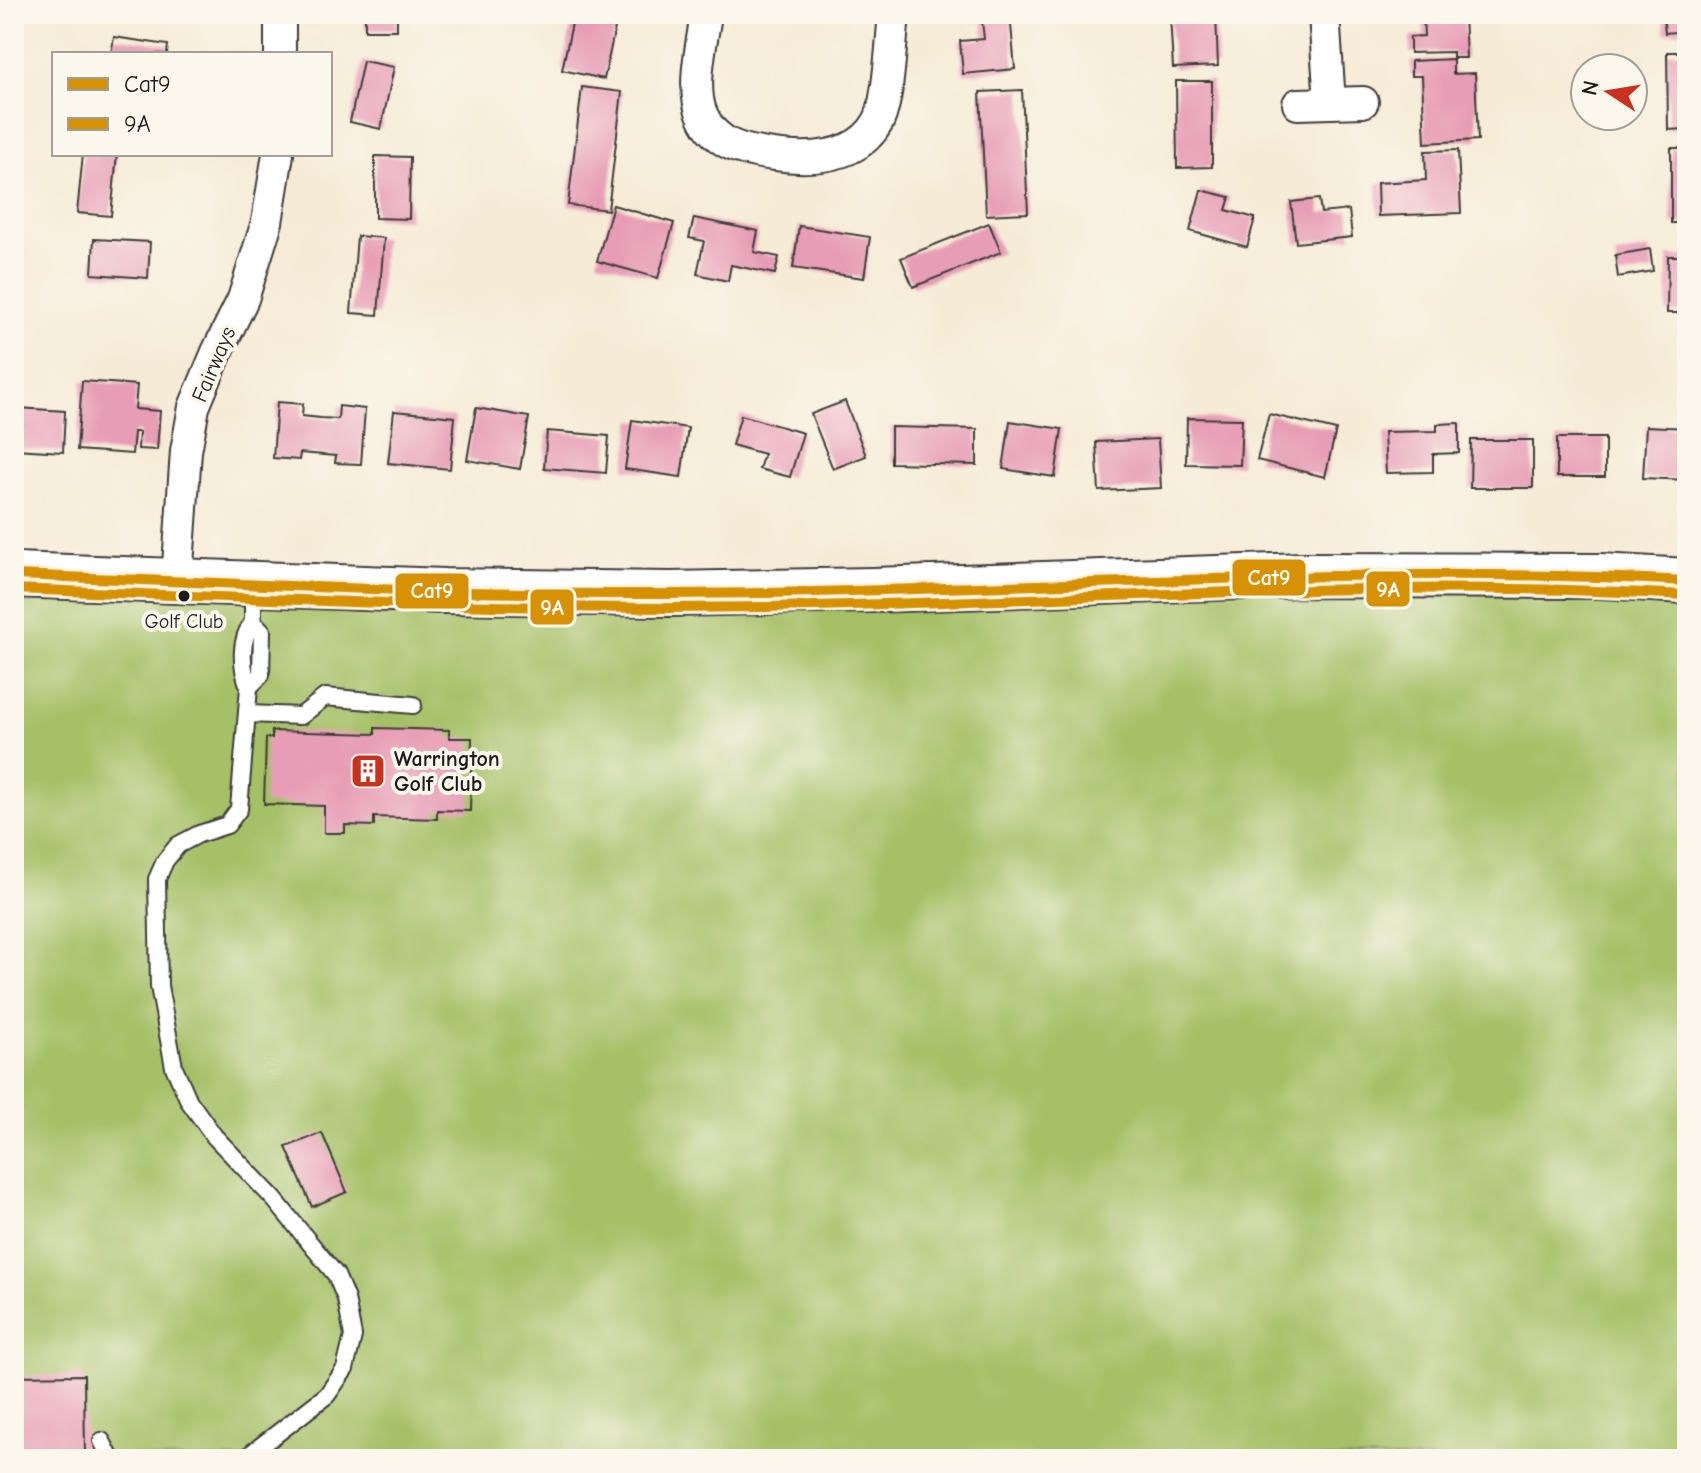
<svg xmlns="http://www.w3.org/2000/svg" width="1701" height="1473" viewBox="0 0 1701 1473" font-family="'Comic Neue',sans-serif">
<rect width="100%" height="100%" fill="#fbf7ec"/>
<filter id="ink" filterUnits="userSpaceOnUse"><feTurbulence type="fractalNoise" baseFrequency=".0125" numOctaves="2"/><feDisplacementMap in="SourceGraphic" scale="16" xChannelSelector="R" yChannelSelector="G"/><feConvolveMatrix kernelMatrix="1 2 1 2 8 2 1 2 1" color-interpolation-filters="sRGB"/></filter>
<filter id="wash" filterUnits="userSpaceOnUse"><feTurbulence type="fractalNoise" baseFrequency=".006" numOctaves="4" result="noise"/><feDisplacementMap in="SourceGraphic" scale="32" xChannelSelector="R" yChannelSelector="G"/><feGaussianBlur stdDeviation="1.8" result="paint"/><feColorMatrix in="noise" values="0 0 0 0 0 0 0 0 0 0 0 0 0 0 0 0 0 1.4 0 .05"/><feComposite in="paint" operator="in"/></filter>
<g filter="url(#wash)">
<rect width="100%" height="100%" fill="#f6ebd7"/>
<path fill="#a5c066" stroke="#606e41" stroke-width="2" d="M1687 581V1459H14V603L304 587Z"/>
<g id="blocks">
<g fill="#e79db6">
<rect x="365" y="14" width="32" height="16"/>
<path d="M574 14H618L604 79 562 70Z"/>
<path d="M975 14H1010L1015 69 963 74 960 41 984 39 982 21 976 22Z"/>
<path d="M1170 14H1216L1218 66 1173 68Z"/>
<path d="M1423 14H1464L1466 58H1453V52L1410 53V37L1424 36Z"/>
<path d="M1663 14H1687V31L1665 33Z"/>
<path d="M114 37 168 45 167 54H111Z"/>
<path d="M1667 52H1687V129L1668 130Z"/>
<path d="M1453 59V74L1475 73 1478 140 1425 143 1422 76H1411V61Z"/>
<path d="M363 61 394 67 381 129 350 122Z"/>
<path d="M1176 81H1212V167L1177 168Z"/>
<path d="M582 87 622 92 608 210 568 205Z"/>
<path d="M1022 90 1028 213 986 215 980 92Z"/>
<rect x="1671" y="148" width="16" height="75"/>
<path d="M1458 150 1461 213 1378 216 1377 183 1426 180 1425 151Z"/>
<path d="M83 154H117L111 216 77 213Z"/>
<path d="M375 156 410 157 409 219 375 218Z"/>
<path d="M1201 190 1230 197 1226 210 1255 218 1247 247 1190 231Z"/>
<path d="M1319 199 1321 213 1349 210 1352 237 1296 243 1291 202Z"/>
<path d="M613 205 674 223 658 278 597 261Z"/>
<path d="M694 218 758 231 754 252 779 257 775 274 731 265 728 281 697 274 704 241 689 238Z"/>
<path d="M989 223 1001 252 913 287 901 258Z"/>
<path d="M799 226 870 237 864 278 793 268Z"/>
<path d="M357 236 384 238 378 315 351 313Z"/>
<path d="M94 239 150 242 148 278 92 274Z"/>
<path d="M1650 249 1653 271 1618 277 1615 255Z"/>
<path d="M1668 256H1687V313H1667Z"/>
<path d="M82 381 137 385 135 409 160 411 157 450 138 449 139 432H134L132 454 77 450Z"/>
<path d="M845 401 866 456 833 469 811 414Z"/>
<path d="M277 402 303 404 302 416 321 418 338 419 339 406 365 409 361 464 335 463 336 456 300 453 299 460 273 458Z"/>
<path d="M17 408 65 411 63 452 15 449Z"/>
<path d="M476 408 529 417 520 469 467 460Z"/>
<path d="M394 411 455 417 450 469 388 463Z"/>
<path d="M1269 414 1336 430 1325 477 1257 460Z"/>
<path d="M741 415 803 433 790 477 759 469 764 454 732 445Z"/>
<path d="M1187 418 1242 419 1240 465 1186 464Z"/>
<path d="M632 420 688 428 681 477 625 469Z"/>
<path d="M1010 421 1062 429 1055 477 1003 469Z"/>
<path d="M1459 423V453L1433 454V472L1386 473 1384 432 1437 431V424Z"/>
<path d="M1646 426 1687 428V480L1643 478Z"/>
<path d="M891 427 977 429V465L891 463Z"/>
<path d="M547 431 609 436 606 473 544 468Z"/>
<rect x="1557" y="438" width="48" height="39"/>
<path d="M1158 439 1161 488 1099 491 1096 442Z"/>
<path d="M1471 440H1533V488H1470Z"/>
<path d="M375 728 449 730V738H472L470 811 437 810V819L374 817V826L345 825V833H324V806L264 804 266 738H272V731L375 734Z"/>
<path d="M322 1133 347 1192 312 1207 286 1147Z"/>
<path d="M84 1375 85 1459H14V1376Z"/>
</g>
</g>
</g>
<g filter="url(#ink)">
<use href="#blocks" fill-opacity="0" stroke="#3d3b38" stroke-width="2"/>
<g fill="none" stroke-linecap="round" stroke-linejoin="round">
<defs>
<g id="lane">
<path d="M249 687 261 675 262 631 253 622"/>
<path d="M247 714 301 716 325 697 413 705"/>
<path d="M102 1441 111 1459"/>
<path d="M244 1459 327 1395 345 1369 353 1336 346 1299 336 1275 274 1199 214 1136 189 1101 174 1067 159 986 157 879 165 861 178 845 199 834 227 825 239 809 249 687C241 667 239 640 253 622V586"/>
</g>
<g id="street">
<path d="M706 14C702 44 690 89 703 116 716 146 745 151 774 155 810 160 857 159 878 122 889 102 891 40 894 14"/>
<path d="M1324 14 1330 103"/>
<path d="M280 54V14"/>
<path d="M1298 104 1363 102"/>
<path d="M177 580 186 451 194 407 217 352 243 299 267 222 278 154"/>
</g>
<path id="highway" d="M14 575 444 591 670 594 873 590 1305 575 1600 576 1687 581"/>
</defs>
<use href="#lane" stroke="#3d3b38" stroke-width="20"/>
<use href="#street" stroke="#3d3b38" stroke-width="34"/>
<use href="#highway" stroke="#3d3b38" stroke-width="48"/>
<use href="#lane" stroke="#fff" stroke-width="16"/>
<use href="#street" stroke="#fff" stroke-width="30"/>
<use href="#highway" stroke="#fff" stroke-width="44"/>
<defs>
<path id="bus-1" d="M14 575C232 583 451 595 670 594 1009 593 1348 562 1687 581"/>
<path id="bus-2" d="M14 589C232 597 451 608 669 608 1008 607 1347 575 1686 595"/>
</defs>
<use href="#bus-1" stroke="#fbf7ec" stroke-width="16"/>
<use href="#bus-2" stroke="#fbf7ec" stroke-width="16"/>
<use href="#bus-1" stroke="#d69104" stroke-width="10"/>
<use href="#bus-2" stroke="#d69104" stroke-width="10"/>
</g>
</g>
<defs>
<symbol id="building-square" viewBox="-11 -11 22 22"><rect x="-9" y="-9" width="18" height="18" rx="4" fill="#c8321e" stroke="#fbf7ec"/><path d="M-4-6H4V6H1V3H-1V6H-4ZM-2.5-4.3h1.7v1.8h-1.7ZM.8-4.3h1.7v1.8H.8ZM-2.5-1h1.7V.8h-1.7ZM.8-1h1.7V.8H.8Z" fill="#fff"/></symbol>
</defs>
<g fill-rule="evenodd">
<use href="#building-square" x="348" y="751" width="40" height="40"/>
</g>
<circle fill="#1c1c1c" stroke="#fbf7ec" stroke-width="3" cx="184" cy="596" r="7"/>
<g text-anchor="middle" stroke-width="8" stroke-linejoin="round" paint-order="stroke">
<g font-size="20" fill="#1c1c1c" stroke="#fbf7ec">
<text x="184" y="628">Golf Club</text>
</g>
<g font-size="22" fill="#1c1c1c" stroke="#fbf7ec">
<text transform="translate(213 364) rotate(-67)" y="8">Fairways</text>
</g>
<g font-size="22" font-weight="bold" fill="#1c1c1c" stroke="#fbf7ec" text-anchor="start">
<text x="394" y="766">Warrington<tspan x="394" dy="25">Golf Club</tspan></text>
</g>
</g>
<g stroke="#fbf7ec" stroke-width="3">
<rect x="1231" y="558" width="76" height="39" rx="8" fill="#d69104"/>
<rect x="1365" y="570" width="46" height="38" rx="8" fill="#d69104"/>
<rect x="394" y="572" width="76" height="38" rx="8" fill="#d69104"/>
<rect x="529" y="588" width="46" height="38" rx="8" fill="#d69104"/>
</g>
<g font-size="22" text-anchor="middle" font-weight="bold" fill="#fff">
<text x="1269" y="585">Cat9</text>
<text x="1388" y="597">9A</text>
<text x="432" y="598">Cat9</text>
<text x="552" y="615">9A</text>
</g>
<rect width="1701" height="1473" fill="none" stroke="#fbf7ec" stroke-width="48"/>
<rect x="52" y="52" width="280" height="104" fill="#fbf7ec" stroke="#a29f99" stroke-width="2"/>
<rect x="68" y="78" width="40" height="12" fill="#d69104" stroke="#a29f99" stroke-width="2"/>
<text x="124" y="92" font-size="24" fill="#1c1c1c">Cat9</text>
<rect x="68" y="118" width="40" height="12" fill="#d69104" stroke="#a29f99" stroke-width="2"/>
<text x="124" y="132" font-size="24" fill="#1c1c1c">9A</text>
<g transform="translate(1609 92) rotate(282)"><circle r="38" fill="#fbf7ec" stroke="#a29f99" stroke-width="2"/>
<path d="M0-6L14 30L0 20L-14 30Z" fill="#c8321e"/>
<text y="-12" font-size="22" font-weight="bold" text-anchor="middle" fill="#1c1c1c">N</text>
</g>
</svg>
